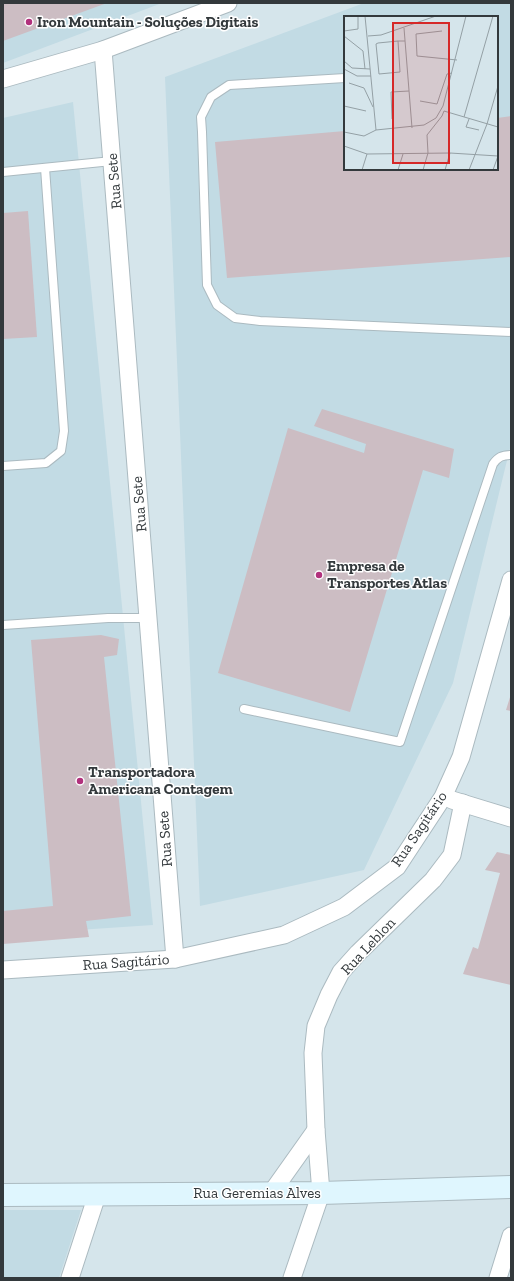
<svg xmlns="http://www.w3.org/2000/svg" width="514" height="1281" viewBox="0 0 514 1281" font-family="'Zilla Slab',serif">
<rect width="100%" height="100%" fill="#d5e5eb"/>
<g fill="#c2dbe4" fill-rule="evenodd">
<path d="M3 3H162L3 63Z"/>
<path d="M364 3H511V444L453 683 364 870 200 906 165 77ZM345 17H497V169H345Z"/>
<path d="M73 102 153 925 3 935V118Z"/>
<path d="M3 1210H81L59 1278H3Z"/>
</g>
<g fill="#ccbdc3">
<path d="M3 3H107L3 41Z"/>
<path d="M511 116V257L227 278 215 142 345 131V169H497V118Z"/>
<path d="M28 211 37 337 3 339V213Z"/>
<path d="M322 409 454 449 449 478 423 470 350 712 218 673 288 428 364 453 366 444 314 426Z"/>
<path d="M101 635 119 639 117 655 104 657 131 916 86 921 89 937 3 944V911L53 906 31 640Z"/>
<path d="M511 694V711L506 710Z"/>
<path d="M497 852 511 855V985L463 974 473 947 478 949 500 873 485 870Z"/>
</g>
<g fill="none" stroke-linecap="round" stroke-linejoin="round">
<defs>
<g id="lane">
<path d="M345 78 229 85 211 97 201 117 202 132 207 285 217 305 235 318 260 321 511 332"/>
<path d="M3 172 112 161"/>
<path d="M3 466 46 463 61 451 64 431 45 168"/>
<path d="M3 625 108 618H148"/>
<path d="M244 709 400 742 493 464C498 457 502 455 511 455"/>
</g>
<g id="street">
<path d="M103 50 175 959"/>
<path d="M3 79 103 50 228 3"/>
<path d="M452 800 511 818"/>
<path d="M3 970 175 959 284 935 344 907 397 867 443 797 461 757 511 580"/>
<path d="M272 1192 316 1130"/>
<path d="M70 1278 97 1195"/>
<path d="M292 1278 321 1193 316 1130 313 1053 316 1026 329 995 341 972 358 953 433 880 452 855 463 803"/>
<path d="M498 1278 511 1236"/>
</g>
<path id="secondary" d="M3 1195 321 1193 511 1187"/>
</defs>
<use href="#lane" stroke="#abbac0" stroke-width="10"/>
<use href="#street" stroke="#abbac0" stroke-width="19"/>
<use href="#secondary" stroke="#abbac0" stroke-width="24"/>
<use href="#lane" stroke="#fff" stroke-width="8"/>
<use href="#street" stroke="#fff" stroke-width="17"/>
<use href="#secondary" stroke="#dff6fe" stroke-width="22"/>
</g>
<g fill="#b1317c" stroke="#fff" stroke-width="1.5">
<circle cx="29" cy="22" r="4"/>
<circle cx="319" cy="575" r="4"/>
<circle cx="80" cy="781" r="4"/>
</g>
<g text-anchor="middle" stroke-width="3" stroke-linejoin="round" paint-order="stroke">
<g font-size="15" font-weight="bold" fill="#33393c" stroke="#fff" text-anchor="start">
<text x="37" y="27">Iron Mountain - Soluções Digitais</text>
<text x="327" y="571">Empresa de<tspan x="327" dy="17">Transportes Atlas</tspan></text>
<text x="88" y="777">Transportadora<tspan x="88" dy="17">Americana Contagem</tspan></text>
</g>
<g font-size="15" fill="#33393c" stroke="#fff">
<text transform="translate(114 181) rotate(-95)" y="5">Rua Sete</text>
<text transform="translate(139 504) rotate(-95)" y="5">Rua Sete</text>
<text transform="translate(419 829) rotate(-56)" y="5">Rua Sagitário</text>
<text transform="translate(165 839) rotate(-94)" y="5">Rua Sete</text>
<text transform="translate(368 946) rotate(-47)" y="5">Rua Leblon</text>
<text transform="translate(126 962) rotate(-4)" y="5">Rua Sagitário</text>
<text x="257" y="1198">Rua Geremias Alves</text>
</g>
</g>
<g transform="translate(344 16)">
<rect width="154" height="154" fill="#d5e5eb"/>
<path fill="none" stroke="#94a0a5" stroke-width="1" d="M21 0 32 114M60 12 68 112M0 15 14 13V0M98 15 72 18 73 40 113 44M0 20 19 35 21 53M24 20 37 19 92 0M54 25 56 56 35 58 32 28 34 27 54 25H61M0 45 8 52 26 53M0 53 13 60H27M5 67 20 72 29 91M76 85 93 88 103 58 108 57M0 90 22 95M100 95 154 111M120 101 149 0M48 103 47 76 65 75M125 103 122 111 135 114M0 116 20 120 32 114 80 109 92 102 99 90 122 0M0 130 23 138 106 137 154 140M18 154 23 138M54 154 59 138M79 154 84 137 83 119 98 100 100 95M101 154 106 137M125 154 143 108 154 70M149 154 154 140"/>
<path fill="#d62828" fill-opacity="0.15" stroke="#d62828" stroke-width="2" d="M49 7H105V147H49Z"/>
<rect width="154" height="154" fill="none" stroke="#33393c" stroke-width="2"/>
</g>
<rect width="514" height="1281" fill="none" stroke="#33393c" stroke-width="8"/>
</svg>
